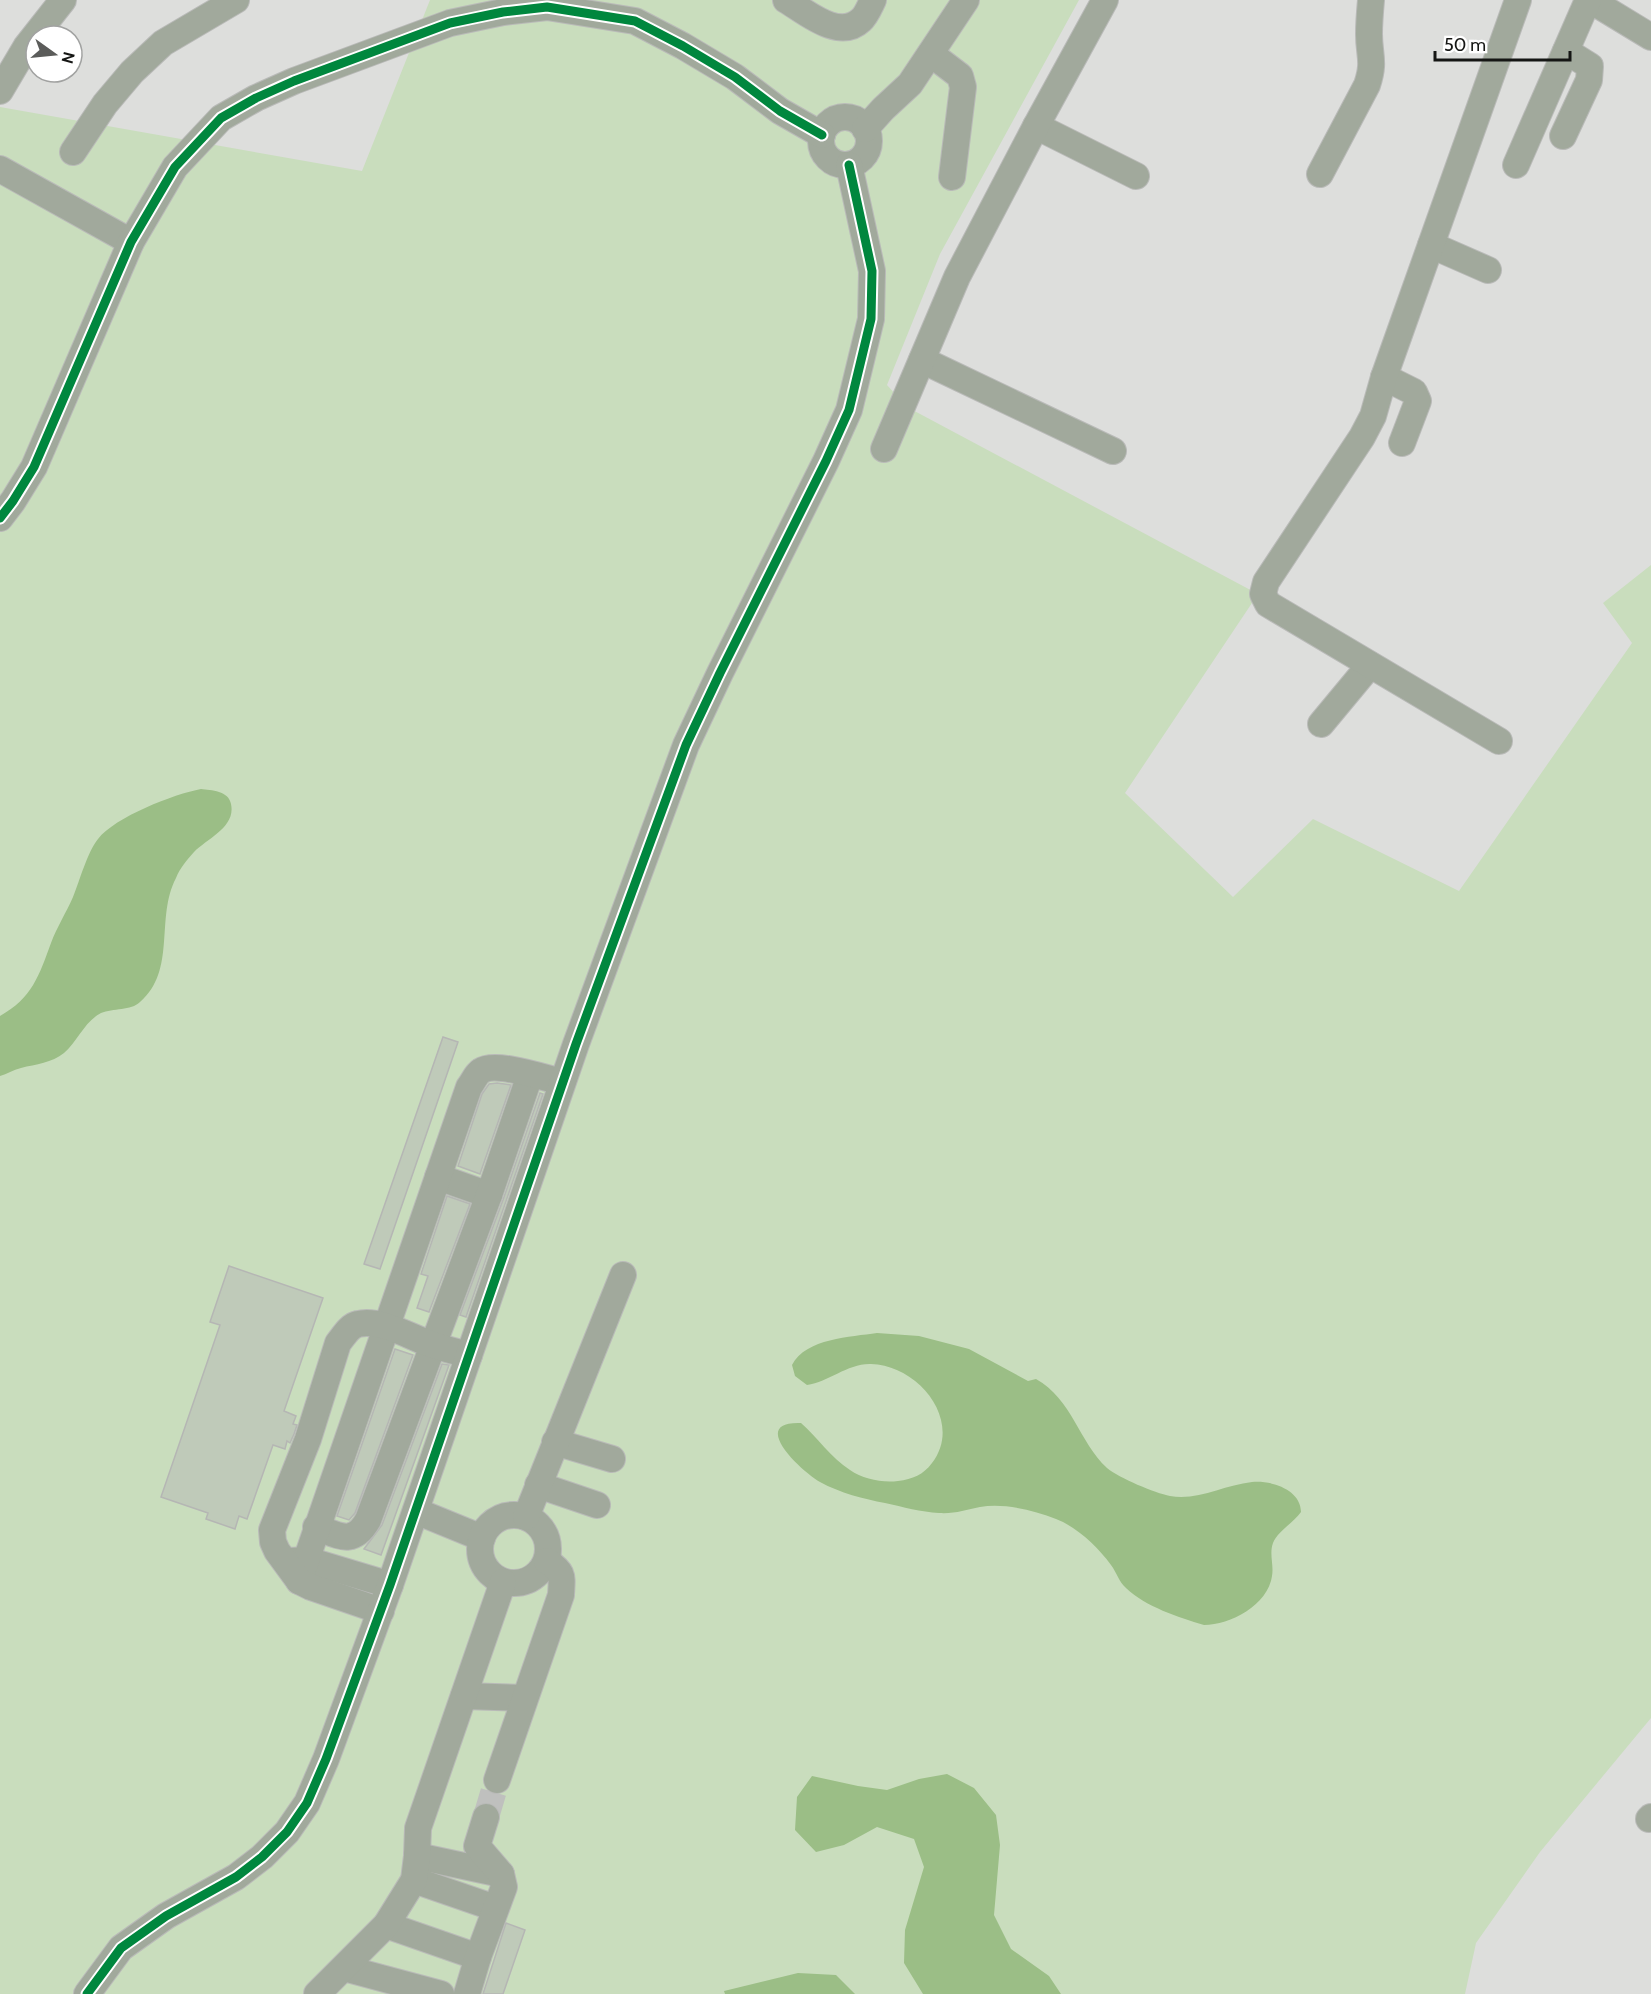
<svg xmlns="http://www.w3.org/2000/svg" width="1651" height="1994" viewBox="0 0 1651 1994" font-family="Cabin,sans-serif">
<rect width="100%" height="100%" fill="#dddedc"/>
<path fill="#c9ddbd" d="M430 0H1079L940 254 887 385 907 407 1258 594 1125 793 1233 897 1313 819 1459 891 1632 643 1603 603 1651 565V1718L1540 1852 1476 1943 1465 1994H0V107L362 171Z"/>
<g fill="#9bbe86">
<path d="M201 789C211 790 229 791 231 804 236 827 208 838 194 852 187 860 180 868 176 878 155 918 177 970 140 1002 131 1011 113 1008 101 1013 84 1022 78 1041 64 1053 52 1063 36 1064 21 1068 13 1070 7 1074 0 1076V1016C32 998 39 976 51 943 57 927 66 913 73 897 80 880 87 853 98 839 115 817 174 794 201 789Z"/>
<path d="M877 1333 919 1336 969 1349 1028 1381 1036 1379C1072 1399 1079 1442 1107 1468 1119 1478 1155 1493 1170 1496 1198 1501 1224 1485 1252 1482 1270 1480 1301 1489 1301 1512 1293 1523 1278 1531 1273 1543 1269 1554 1274 1565 1272 1576 1268 1605 1230 1625 1204 1625 1178 1617 1146 1607 1126 1588 1119 1582 1117 1573 1111 1565 1098 1547 1077 1527 1056 1519 1033 1510 1004 1503 980 1507 966 1510 954 1514 939 1513 921 1512 903 1507 885 1503 864 1499 840 1493 820 1482 802 1472 747 1421 801 1423 817 1437 831 1458 850 1470 863 1479 882 1483 898 1481 913 1479 923 1475 932 1463 964 1421 918 1365 871 1364 848 1363 829 1382 807 1385L795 1376 792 1365C806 1338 851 1337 877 1333Z"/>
<path d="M947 1774 974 1788 996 1815 1000 1845 994 1915 1011 1949 1049 1976 1061 1994H923L904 1963 905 1930 924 1867 914 1839 877 1827 844 1845 816 1852 795 1830 797 1797 812 1776 858 1786 887 1790 919 1779Z"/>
<path d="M798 1973 836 1975 855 1994H725L724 1991Z"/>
</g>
<g fill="#bfcab9" stroke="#b5b6b4" stroke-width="1.5">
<path d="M443 1037 458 1042 380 1269 364 1264Z"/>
<path d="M497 1083 511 1085 480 1174 458 1166 482 1094 489 1084Z"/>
<path d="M540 1093 543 1094 466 1317 460 1315 503 1200Z"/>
<path d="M447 1196 470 1204 429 1312 417 1308 428 1276 421 1274Z"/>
<path d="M229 1266 323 1298 284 1411 296 1416 293 1424 297 1425 294 1434 290 1443 287 1441 285 1449 273 1445 247 1519 239 1516 235 1529 206 1519 208 1513 161 1497 220 1325 210 1322Z"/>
<path d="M395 1349 413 1355 355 1513 349 1520 337 1516Z"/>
<path d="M442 1364 449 1365 381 1555 364 1549 382 1525Z"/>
<path d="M506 1923 525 1930 503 1994H483Z"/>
</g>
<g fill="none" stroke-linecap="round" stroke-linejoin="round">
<path stroke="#bfc0be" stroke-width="26" stroke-dasharray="26 13" stroke-linecap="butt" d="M486 1817 497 1780"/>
<defs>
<g id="minor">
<path d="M786 0C806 12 839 41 861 20 866 16 870 6 873 0"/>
<path d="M1590 0 1651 37"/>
<path d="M931 54 960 76 963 87 952 177"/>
<path d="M0 91 26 47 63 0"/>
<circle cx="845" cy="141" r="24"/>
<path d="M1036 126 1136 176"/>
<path d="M865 129 883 109 910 84 966 0"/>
<path d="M1563 136 1589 80 1590 66 1566 51"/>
<path d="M73 152 105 104 132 72 163 43 236 0"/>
<path d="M1516 165 1588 0"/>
<path d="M0 169 131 242"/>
<path d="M1320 174 1367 85C1375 61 1369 56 1369 34 1369 22 1370 11 1371 0"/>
<path d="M1431 245 1488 270"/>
<path d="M922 360 1113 451"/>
<path d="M1384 377 1414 392 1418 401 1402 443"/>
<path d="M884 449 957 277 1036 126 1105 0"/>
<path d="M0 518 13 501 34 467 131 242 175 167 221 118 256 98 294 81 450 23 503 12 547 7 635 21 683 46 735 77 780 111 822 135"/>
<path d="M1321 724 1370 665"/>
<path d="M1499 741 1268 604 1263 594 1266 582 1362 437 1373 416 1384 377 1518 0"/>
<path d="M438 1177 489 1195"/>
<path d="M555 1442 612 1459"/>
<path d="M538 1485 597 1505"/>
<path d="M416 1511 482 1538"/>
<circle cx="514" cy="1549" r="34"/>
<path d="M526 1517 623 1275"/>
<path d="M316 1527C340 1536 353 1546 368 1520L489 1195 530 1075"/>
<path d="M290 1561 307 1560 390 1585"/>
<path d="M299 1581 469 1087C473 1082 476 1074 481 1071 495 1061 545 1078 562 1082"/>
<path d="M381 1611 311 1587 299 1581 277 1551 273 1542 272 1530 308 1439 338 1343C344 1336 349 1326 358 1324 380 1318 412 1338 433 1345 445 1349 457 1352 469 1355"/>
<path d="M464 1696 524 1698"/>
<path d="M497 1780 561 1595C562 1575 564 1573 547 1561"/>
<path d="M1649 1819 1651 1817"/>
<path d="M417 1856 501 1874"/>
<path d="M414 1880 495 1908"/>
<path d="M386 1925 478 1957"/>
<path d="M344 1968 441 1994"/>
<path d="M87 1994 121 1948 166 1916 236 1877 262 1857 287 1832 307 1803 326 1759 390 1585 576 1044 686 745 720 673 826 461 849 410 871 319 872 271 849 165"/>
<path d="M317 1994 386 1925 414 1880 417 1856 418 1828 503 1582"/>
<path d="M467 1994 478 1957 504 1887 501 1874 477 1846 486 1817"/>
</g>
</defs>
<use href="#minor" stroke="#b9bab8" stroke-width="28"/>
<use href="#minor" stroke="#a1a99c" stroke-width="26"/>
<defs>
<g id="cycleway">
<path d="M0 518 13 501 34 467 131 242 175 167 221 118 256 98 294 81 450 23 503 12 547 7 635 21 683 46 735 77 780 111 822 135"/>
<path d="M87 1994 121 1948 166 1916 236 1877 262 1857 287 1832 307 1803 326 1759 390 1585 576 1044 686 745 720 673 826 461 849 410 871 319 872 271 849 165"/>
</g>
</defs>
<use href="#cycleway" stroke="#fff" stroke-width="13"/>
<use href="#cycleway" stroke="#00873e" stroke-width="9"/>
</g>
<g transform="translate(54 54) rotate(105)"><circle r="28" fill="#ffffff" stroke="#a1a2a1" stroke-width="1.5"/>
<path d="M0-4.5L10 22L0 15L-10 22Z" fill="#5b5c5a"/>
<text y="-9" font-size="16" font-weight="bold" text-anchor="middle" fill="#151614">N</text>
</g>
<path d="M1435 51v9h135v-9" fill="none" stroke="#151614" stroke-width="3"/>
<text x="1444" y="51" font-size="18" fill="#151614" stroke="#ffffff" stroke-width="4.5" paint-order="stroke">50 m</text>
</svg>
